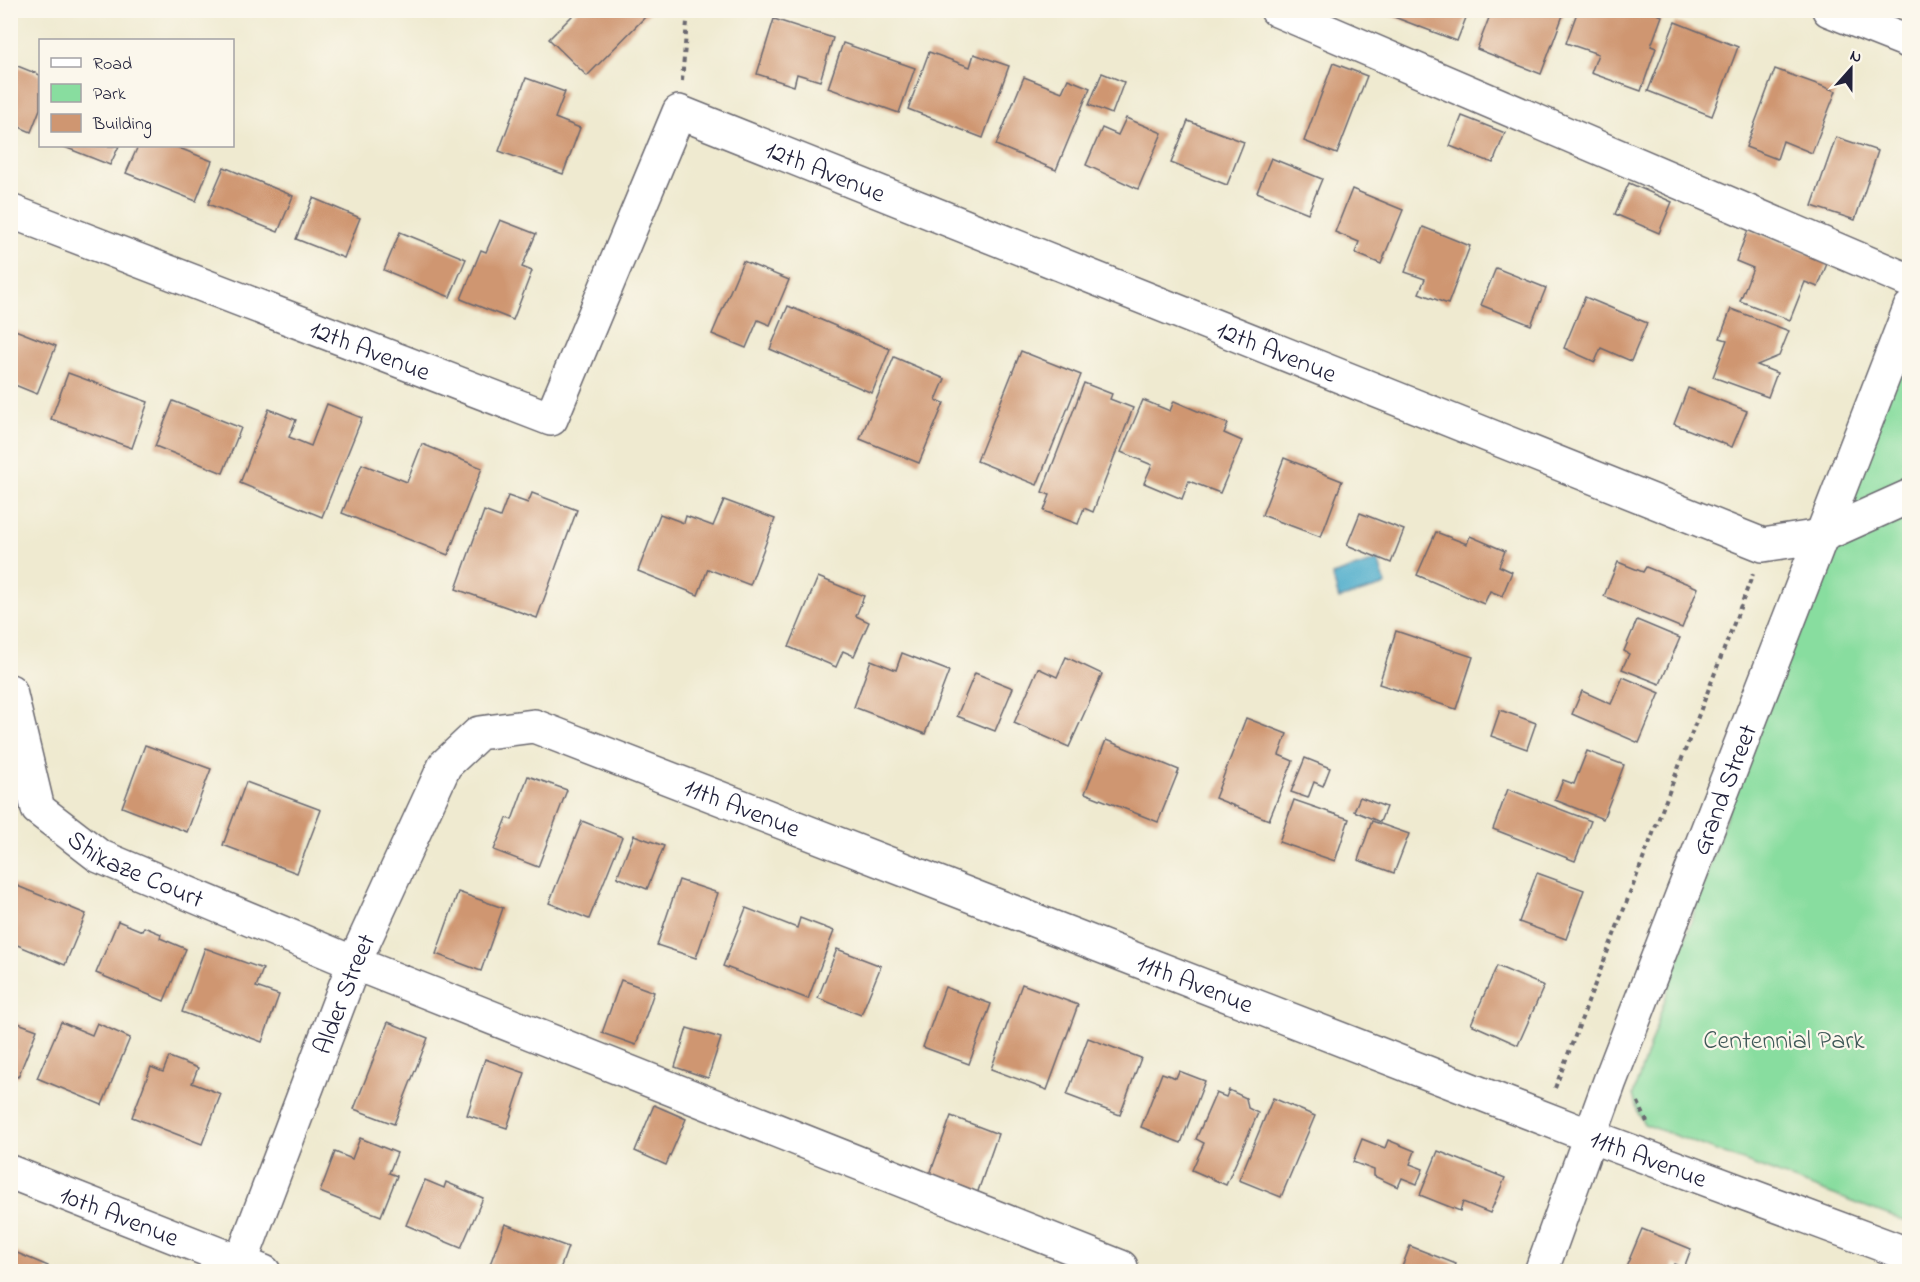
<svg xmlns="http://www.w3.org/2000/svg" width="1920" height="1282" viewBox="0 0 1920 1282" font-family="'Indie Flower',sans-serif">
<rect width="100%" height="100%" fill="#fbf7ec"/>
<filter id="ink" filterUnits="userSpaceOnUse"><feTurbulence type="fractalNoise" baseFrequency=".0167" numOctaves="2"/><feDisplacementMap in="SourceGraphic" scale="12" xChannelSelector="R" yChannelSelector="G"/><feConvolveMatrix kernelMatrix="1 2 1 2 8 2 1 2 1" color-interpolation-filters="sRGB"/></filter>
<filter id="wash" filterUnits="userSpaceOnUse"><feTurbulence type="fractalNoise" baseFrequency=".008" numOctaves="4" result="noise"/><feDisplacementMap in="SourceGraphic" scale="24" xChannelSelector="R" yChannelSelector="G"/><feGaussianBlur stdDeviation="1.35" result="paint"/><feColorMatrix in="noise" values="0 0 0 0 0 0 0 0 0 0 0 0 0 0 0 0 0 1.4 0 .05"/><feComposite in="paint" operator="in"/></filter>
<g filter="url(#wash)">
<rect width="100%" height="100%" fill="#efead0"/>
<path fill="#88dd9f" stroke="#55806d" stroke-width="1.5" d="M1909 308V1223L1644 1124 1638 1113 1633 1095 1809 569Z"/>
<path fill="#4caccb" stroke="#376783" stroke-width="1.5" d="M1378 560 1386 585 1339 599 1332 575Z"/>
<g id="blocks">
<g fill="#cf9671">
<path d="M578 10H652L587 76 549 39Z"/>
<path d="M1382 10H1469L1457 41 1381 12Z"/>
<path d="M1492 10H1565L1541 74 1477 49Z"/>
<path d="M1578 10H1618L1624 13 1625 10H1648L1662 16 1651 46 1656 48 1641 91 1591 73 1598 54 1566 43Z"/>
<path d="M774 19 833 38 820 81 797 74 794 86 757 74Z"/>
<path d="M1675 22 1738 47 1712 116 1648 91Z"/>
<path d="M843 43 915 68 899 113 828 88Z"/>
<path d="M929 52 970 67 974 54 1009 66 983 138 908 109Z"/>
<path d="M10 63 40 75V109L31 132 10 123Z"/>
<path d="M1333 63 1367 76 1337 154 1304 141Z"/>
<path d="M1775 69 1836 91 1812 153 1783 141 1777 159 1746 147Z"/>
<path d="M1102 73 1124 82 1112 114 1089 105Z"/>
<path d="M1024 77 1062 92 1068 79 1090 88 1056 170 996 145Z"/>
<path d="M526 78 565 92 555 118 580 128 563 174 499 151Z"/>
<path d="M1462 116 1505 133 1493 163 1450 146Z"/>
<path d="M1126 118 1162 133 1138 189 1086 165 1102 128 1118 135Z"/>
<path d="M1188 121 1244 142 1227 185 1171 163Z"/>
<path d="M1836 137 1878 151 1855 220 1812 206Z"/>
<path d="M62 146H119L110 165Z"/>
<path d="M138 146H174L212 161 196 201 126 173Z"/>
<path d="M1271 158 1322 179 1308 213 1257 192Z"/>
<path d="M224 167 293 196 278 232 208 204Z"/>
<path d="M1629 183 1672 202 1659 233 1615 214Z"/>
<path d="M1352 189 1403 210 1381 264 1355 253 1359 242 1335 232Z"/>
<path d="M313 198 360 218 344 258 296 239Z"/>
<path d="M500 220 536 234 522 267 532 271 513 320 461 299 481 250 486 252Z"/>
<path d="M1423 227 1470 246 1448 304 1419 293 1425 279 1405 272Z"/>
<path d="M1748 230 1828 261 1818 287 1805 282 1790 320 1740 301 1753 268 1736 261Z"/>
<path d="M400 232 466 259 450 297 384 270Z"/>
<path d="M743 261 789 280 770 325 758 320 746 348 712 334Z"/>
<path d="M1496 268 1546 288 1531 325 1481 305Z"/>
<path d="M1585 297 1647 323 1631 361 1601 348 1595 362 1564 348Z"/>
<path d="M788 306 890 349 872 393 770 349Z"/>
<path d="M1731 309 1789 331 1779 356 1757 365 1777 373 1768 397 1713 377 1727 340 1720 338Z"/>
<path d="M10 328 56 346 37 394 10 383Z"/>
<path d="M1021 351 1081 375 1037 485 977 461Z"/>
<path d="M894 357 945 379 936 400 944 403 919 463 860 439Z"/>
<path d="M68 373 148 402 132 448 51 419Z"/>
<path d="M1084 383 1112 394 1110 399 1133 408 1093 512 1084 508 1078 524 1044 511 1050 495 1042 492Z"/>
<path d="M1688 388 1747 411 1732 447 1674 424Z"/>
<path d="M1143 400 1170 411 1174 401 1228 424 1224 433 1242 441 1220 493 1189 481 1182 499 1144 483 1152 465 1121 452Z"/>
<path d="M173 401 241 428 223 473 155 446Z"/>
<path d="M327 404 362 418 322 517 240 483 269 409 296 420 289 437 311 446Z"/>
<path d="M422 444 482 468 448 555 342 513 362 464 407 482Z"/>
<path d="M1284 458 1342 481 1321 537 1262 515Z"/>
<path d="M532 493 577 510 537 618 456 589 484 511 500 517 508 496 528 503Z"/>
<path d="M724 500 775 519 750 585 708 569 698 595 638 571 660 514 684 523 686 516 713 526Z"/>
<path d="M1360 513 1404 530 1391 563 1347 545Z"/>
<path d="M1436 532 1467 544 1470 536 1505 551 1499 566 1512 572 1502 596 1490 591 1484 604 1417 575Z"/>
<path d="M1618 562 1643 572 1646 567 1698 588 1682 628 1604 596Z"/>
<path d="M818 577 864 596 856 616 869 622 854 656 843 651 836 667 789 647Z"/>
<path d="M1637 620 1680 638 1660 684 1622 669 1629 654 1624 651Z"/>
<path d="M1396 631 1473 657 1456 709 1379 684Z"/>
<path d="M902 653 949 671 925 734 854 707 871 660 896 670Z"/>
<path d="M1066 657 1102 674 1069 747 1014 723 1038 668 1057 677Z"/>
<path d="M975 673 1013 688 995 731 957 716Z"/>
<path d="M1623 677 1660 693 1639 743 1572 714 1582 691 1611 704Z"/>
<path d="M1500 710 1536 723 1527 749 1491 736Z"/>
<path d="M1246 718 1287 734 1279 755 1293 761 1269 820 1215 798Z"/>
<path d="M1106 740 1179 770 1158 822 1085 793Z"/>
<path d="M145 745 211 769 187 832 122 807Z"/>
<path d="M1587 751 1624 765 1603 819 1555 800 1563 780 1574 784Z"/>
<path d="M1305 758 1330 768 1323 786 1314 782 1308 798 1291 792Z"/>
<path d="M528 776 567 790 538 867 494 850 507 818 512 820Z"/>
<path d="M246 782 321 810 297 873 223 845Z"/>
<path d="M1508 789 1591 821 1575 861 1493 829Z"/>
<path d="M1360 797 1386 807 1380 822 1354 811Z"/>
<path d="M1294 800 1349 819 1335 861 1279 842Z"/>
<path d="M582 821 622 837 589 919 549 903Z"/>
<path d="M1372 821 1409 834 1394 873 1358 860Z"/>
<path d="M634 835 664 846 647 889 617 877Z"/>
<path d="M1537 873 1584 890 1566 939 1519 922Z"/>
<path d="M679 880 718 893 696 958 657 945Z"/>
<path d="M10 883 86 914 65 965 10 942Z"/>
<path d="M458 892 503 908 481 971 436 954Z"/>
<path d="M746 908 797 928 800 918 834 931 808 999 723 966Z"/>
<path d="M118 921 142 931 144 927 161 934 160 938 186 949 164 1001 96 973Z"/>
<path d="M205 948 263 969 256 987 279 995 262 1042 182 1012Z"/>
<path d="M837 949 881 966 861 1015 818 998Z"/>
<path d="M1497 966 1544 986 1518 1045 1471 1024Z"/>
<path d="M621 980 654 992 636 1045 602 1033Z"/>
<path d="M1022 984 1078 1005 1047 1090 991 1069Z"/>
<path d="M945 987 991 1004 969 1064 923 1047Z"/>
<path d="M10 1020 37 1030 18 1077 10 1074Z"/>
<path d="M61 1022 92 1035 97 1023 130 1038 102 1105 37 1078Z"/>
<path d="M388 1022 428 1038 394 1124 354 1109Z"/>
<path d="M687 1028 721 1038 708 1078 675 1067Z"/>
<path d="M1088 1038 1141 1058 1120 1115 1067 1095Z"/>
<path d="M169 1057 198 1068 192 1083 221 1094 202 1144 132 1117 151 1067 163 1072Z"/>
<path d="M485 1059 525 1073 507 1128 467 1115Z"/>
<path d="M1179 1071 1205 1081 1181 1143 1141 1127 1162 1073 1176 1078Z"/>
<path d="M1229 1090 1246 1098 1248 1108 1258 1113 1226 1185 1192 1170 1204 1143 1196 1139 1216 1093 1226 1097Z"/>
<path d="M1273 1098 1315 1116 1281 1197 1239 1180Z"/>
<path d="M654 1105 686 1119 666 1165 635 1151Z"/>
<path d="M951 1116 998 1134 977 1194 929 1177Z"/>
<path d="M360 1138 397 1153 389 1173 397 1176 381 1216 320 1192 335 1152 352 1159Z"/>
<path d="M1362 1139 1385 1148 1388 1140 1415 1151 1410 1164 1423 1169 1417 1184 1402 1178 1398 1187 1374 1176V1170L1353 1162Z"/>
<path d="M1438 1151 1505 1178 1490 1213 1463 1202 1460 1211 1420 1195Z"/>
<path d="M425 1180 444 1188 446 1182 483 1198 461 1248 406 1225Z"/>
<path d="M505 1224 568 1247 559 1272H502L489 1267Z"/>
<path d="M1642 1229 1691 1249 1684 1268 1674 1264 1671 1272H1624Z"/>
<path d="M1410 1246 1456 1264 1453 1272H1400Z"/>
<path d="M10 1250 48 1266 46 1272H10Z"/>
</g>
</g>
</g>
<g filter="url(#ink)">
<use href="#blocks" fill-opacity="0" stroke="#6a686f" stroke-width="1.5"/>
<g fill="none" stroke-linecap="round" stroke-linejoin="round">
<defs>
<g id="minor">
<path d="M1277 10 1910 281"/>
<path d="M1829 10 1910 42"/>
<path id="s1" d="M10 211 551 419 679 112 1763 545 1821 536 1910 496"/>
<path id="s2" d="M10 691 38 809 99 856 354 963 1121 1267"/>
<path id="s3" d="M10 1172 264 1272"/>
<path id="s4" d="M237 1272 354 963 445 765 479 733 534 726 1590 1136 1910 1255"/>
<path id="s5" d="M1541 1272 1610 1081 1910 308"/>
</g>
</defs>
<use href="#minor" stroke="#6a686f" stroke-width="36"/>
<g stroke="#6a686f" stroke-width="4" stroke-dasharray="4.5 4.5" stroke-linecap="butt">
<path d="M682 81 688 10"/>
<path d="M1555 1088 1753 574"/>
<path d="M1638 1102 1647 1122"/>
</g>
<use href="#minor" stroke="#fff" stroke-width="33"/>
</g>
</g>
<g text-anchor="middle" stroke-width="4.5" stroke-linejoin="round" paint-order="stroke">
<g font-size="26" fill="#22223b" stroke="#fbf7ec">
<text dy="9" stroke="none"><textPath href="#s1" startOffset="1070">12th Avenue</textPath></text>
<text dy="9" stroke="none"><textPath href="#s1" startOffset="386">12th Avenue</textPath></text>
<text dy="9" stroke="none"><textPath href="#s1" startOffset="1556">12th Avenue</textPath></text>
<text dy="9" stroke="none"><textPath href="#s5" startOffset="516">Grand Street</textPath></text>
<text dy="9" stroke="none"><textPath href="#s4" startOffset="874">11th Avenue</textPath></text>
<text dy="9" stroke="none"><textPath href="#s2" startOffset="237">Shikaze Court</textPath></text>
<text dy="9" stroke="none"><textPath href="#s4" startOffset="1360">11th Avenue</textPath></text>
<text dy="9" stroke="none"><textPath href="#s4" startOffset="298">Alder Street</textPath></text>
<text dy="9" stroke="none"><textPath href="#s4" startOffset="1846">11th Avenue</textPath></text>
<text dy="9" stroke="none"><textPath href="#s3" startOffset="118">10th Avenue</textPath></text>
</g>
<g font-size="26" fill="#415a59" stroke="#fbf7ec">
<text x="1784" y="1048">Centennial Park</text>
</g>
</g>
<rect width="1920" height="1282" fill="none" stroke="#fbf7ec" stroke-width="36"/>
<rect x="39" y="39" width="195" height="108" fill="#fbf7ec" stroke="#a4a2a5" stroke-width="1.5"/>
<rect x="51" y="58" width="30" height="9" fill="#ffffff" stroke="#a4a2a5" stroke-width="1.5"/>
<text x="93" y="69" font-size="18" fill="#22223b">Road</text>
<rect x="51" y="84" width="30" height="18" fill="#88dd9f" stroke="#a4a2a5" stroke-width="1.5"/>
<text x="93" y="99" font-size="18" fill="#22223b">Park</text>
<rect x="51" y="114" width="30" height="18" fill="#cf9671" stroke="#a4a2a5" stroke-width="1.5"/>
<text x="93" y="129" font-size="18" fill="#22223b">Building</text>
<g transform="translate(1851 69) rotate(21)" stroke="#fbf7ec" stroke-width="4.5" paint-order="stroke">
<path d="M0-4.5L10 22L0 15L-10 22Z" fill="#22223b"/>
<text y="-9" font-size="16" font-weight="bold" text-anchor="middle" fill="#22223b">N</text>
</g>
</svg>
